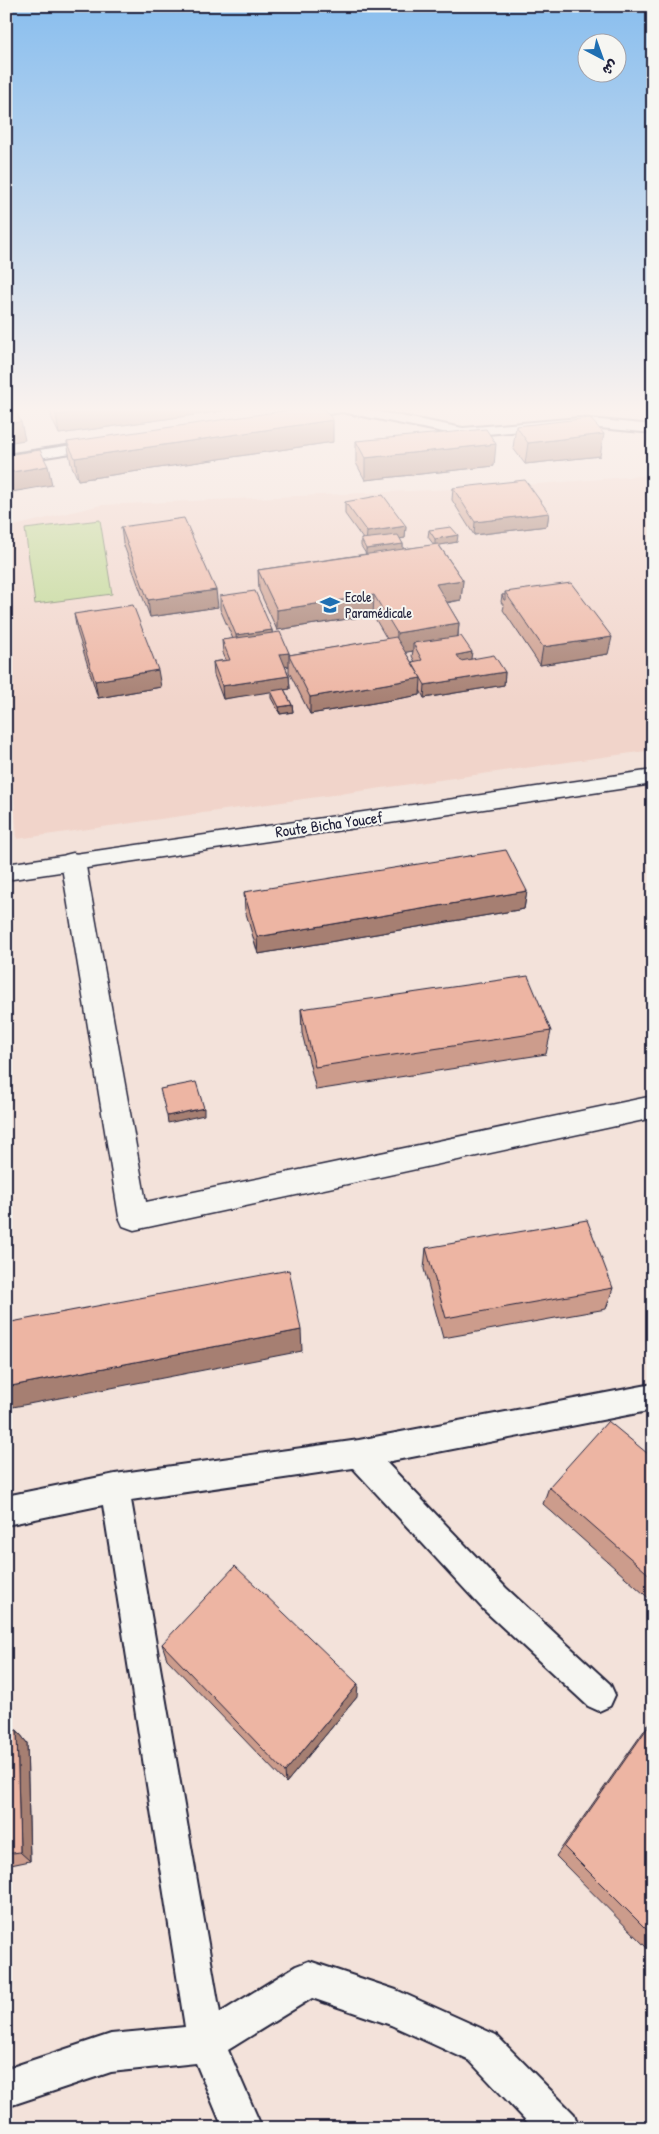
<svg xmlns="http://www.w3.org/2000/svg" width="659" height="2134" viewBox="0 0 659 2134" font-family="'Patrick Hand','Playpen Sans Arabic',sans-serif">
<rect width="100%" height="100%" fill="#f3e2da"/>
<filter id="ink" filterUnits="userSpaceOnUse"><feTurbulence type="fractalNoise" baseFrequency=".02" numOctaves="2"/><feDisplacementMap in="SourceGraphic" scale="10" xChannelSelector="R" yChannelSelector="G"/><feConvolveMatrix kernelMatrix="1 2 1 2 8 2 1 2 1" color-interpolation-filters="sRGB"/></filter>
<g filter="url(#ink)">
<path fill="#f1d4ca" d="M653 475V750L17 839 6 682V528L101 505 498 487Z"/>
<path fill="#bcd78f" stroke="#6f7c65" d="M100 520 112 594 35 604 25 529Z"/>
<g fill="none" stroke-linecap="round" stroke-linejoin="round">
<defs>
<g id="service">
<path d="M320 408H359L463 428 579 418 653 425V433L579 426 463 436 342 412 296 419 290 415 296 411Z"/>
<path d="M99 441 104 442 106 445 104 448 6 463V455Z"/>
<path d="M653 1384V1410L386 1462 506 1588 610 1684 615 1695 610 1706 599 1711 588 1706 484 1610 353 1468 131 1500 220 2013 296 1966 309 1961 396 1990 496 2035 574 2114 579 2128H533L470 2061 391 2025 312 1998 228 2050 262 2128H223L196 2063 111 2072 6 2107V2069L111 2034 185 2027 103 1505 6 1525V1496L115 1474 359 1440Z"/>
</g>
<path id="minor" d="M73 853 81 855 85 861 146 1202 653 1096V1118L134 1230 123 1226 119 1217 61 861 65 855Z"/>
<path id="secondary" d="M653 770V784L6 880V864Z"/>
</defs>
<use href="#service" stroke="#22223b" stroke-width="4"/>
<use href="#minor" stroke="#22223b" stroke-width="3"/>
<use href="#secondary" stroke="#22223b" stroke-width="3"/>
<use href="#service" fill="#f6f6f2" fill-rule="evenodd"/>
<use href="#minor" fill="#f6f6f2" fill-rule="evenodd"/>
<use href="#secondary" fill="#f6f6f2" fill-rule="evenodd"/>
</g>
<g fill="#cc9c8c" stroke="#22223b" fill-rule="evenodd">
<path d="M50 408H243L59 434 52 419Z"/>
<path d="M375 408H387L382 410Z"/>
<path d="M561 408H627L626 412Z"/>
<path d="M516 426 600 456 525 464 513 448Z"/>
<path d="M356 441 494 466 365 480 356 463Z"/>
<path d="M67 442H333L78 480 71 464Z"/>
<path d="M453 488 549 513 547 526 474 535 452 500Z"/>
<path d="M345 502 406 526 405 538 400 539 403 544V549L434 545 428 537 429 530 457 542 439 545 463 580 461 600 447 603 459 623 458 637 471 659 505 672 504 685 424 698 420 690V695L310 714 289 672V666H285L289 676 290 689H284L292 705 293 712 280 714 271 698V691L223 699 214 675 213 662 226 660 223 653 222 640 233 639 220 609V596L272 630V633L289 653V655L387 639 373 615 277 630 259 590 258 570 366 554 361 546V539H363L345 514ZM413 651 412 656 415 662H412V663L405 652Z"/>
<path d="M121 527 218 607 150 617 123 543Z"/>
<path d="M505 592 608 654 540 665 503 610 504 606 501 602 502 595H505Z"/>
<path d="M74 614 161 687 98 698 77 631Z"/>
<path d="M527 891 524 909 258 954 245 910 244 892Z"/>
<path d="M301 1009 551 1031 546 1054 316 1090 302 1033Z"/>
<path d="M426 1248 613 1288 606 1309 443 1338 424 1269Z"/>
<path d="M653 1458V1602L543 1504 549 1487Z"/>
<path d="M162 1644 357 1697 286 1783 167 1659Z"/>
<path d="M653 1718V1953H652L556 1856Z"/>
<path d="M17 1730 27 1743 30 1861 6 1866V1733Z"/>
</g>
<g fill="#a67f72" stroke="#22223b">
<path d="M111 408H243L59 434 56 415Z"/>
<path d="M333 420V442L78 480 75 458Z"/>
<path d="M21 422 25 440 6 443V424Z"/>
<path d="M604 434 600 456 525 464 528 443Z"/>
<path d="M496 444 494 466 365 480V458Z"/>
<path d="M48 466 52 485 6 493V473Z"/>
<path d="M549 513 547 526 474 535 475 522Z"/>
<path d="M406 526 405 538 366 544 367 532Z"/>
<path d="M458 535 457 542 435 546V539Z"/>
<path d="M403 544V551L366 555V549Z"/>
<path d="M463 580 461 600 435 604 436 584Z"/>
<path d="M216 590 218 607 150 617 148 600Z"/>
<path d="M374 595 373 615 277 630V610Z"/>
<path d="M459 623 457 644 413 643V651L396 654 397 633Z"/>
<path d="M272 630 273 643 237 648 236 635Z"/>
<path d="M612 637 608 654 540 665 543 647Z"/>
<path d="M472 652 470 665 456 667 457 655Z"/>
<path d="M289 653V666L281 667 280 654Z"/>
<path d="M158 670 161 687 98 698 95 681Z"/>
<path d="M505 672 504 685 424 698 425 685Z"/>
<path d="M289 676 290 689 223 699 222 686Z"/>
<path d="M421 678 420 695 310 714V697Z"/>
<path d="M292 705 293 712 280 714 279 707Z"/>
<path d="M527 891 524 909 258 954 257 937Z"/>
<path d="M204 1108V1115L168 1123 167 1116Z"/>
<path d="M301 1330 302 1351 13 1407 6 1392V1387Z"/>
<path d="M358 1684 357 1697 286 1783 285 1772Z"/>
<path d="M17 1730 27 1743 30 1861 20 1852Z"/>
</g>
<g fill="#edb5a3" stroke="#22223b">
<path d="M6 408H14L21 422 6 424Z"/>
<path d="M53 408H111L56 415Z"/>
<path d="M304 408H323L333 420 75 458 67 442Z"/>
<path d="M590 418 604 434 528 443 516 426Z"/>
<path d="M486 429 496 444 365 458 356 441Z"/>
<path d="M40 450 48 466 6 473V455Z"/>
<path d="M525 480 549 513 475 522 453 488Z"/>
<path d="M383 495 406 526 367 532 345 502Z"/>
<path d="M184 518 216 590 148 600 121 527Z"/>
<path d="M451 527 458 535 435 539 429 530Z"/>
<path d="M398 535 403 544 366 549 361 539Z"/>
<path d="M438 544 463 580 436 584 459 623 397 633 374 595 277 610 258 570Z"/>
<path d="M571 583 612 637 543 647 505 592Z"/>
<path d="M255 591 272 630 236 635 220 596Z"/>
<path d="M502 595H505V600H504Z"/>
<path d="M133 605 158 670 95 681 74 614Z"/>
<path d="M280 632 289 653 280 654 289 676 222 686 213 662 230 660 222 640Z"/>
<path d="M461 636 472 652 457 655 461 661 494 655 505 672 425 685 412 662 422 660 413 643Z"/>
<path d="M396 637 421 678 310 697 289 655Z"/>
<path d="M284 689 292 705 279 707 271 691Z"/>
<path d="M506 850 527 891 257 937 244 892Z"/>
<path d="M528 976 551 1031 315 1067 301 1009Z"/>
<path d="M196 1082 204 1108 167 1116 160 1089Z"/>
<path d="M587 1220 613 1288 446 1318 426 1248Z"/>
<path d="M289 1270 301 1330 6 1387V1323Z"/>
<path d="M608 1421 653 1458V1578L549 1487Z"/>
<path d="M235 1566 358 1684 285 1772 162 1644Z"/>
<path d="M653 1720V1936L564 1847Z"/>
<path d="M17 1730 20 1852 6 1854V1733Z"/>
</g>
</g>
<linearGradient id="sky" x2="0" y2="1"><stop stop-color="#89beee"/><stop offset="0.58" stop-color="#faf2ee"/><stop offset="1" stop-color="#faf2ee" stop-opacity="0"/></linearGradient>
<rect width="659" height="706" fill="url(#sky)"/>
<defs>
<symbol id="university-bare" viewBox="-9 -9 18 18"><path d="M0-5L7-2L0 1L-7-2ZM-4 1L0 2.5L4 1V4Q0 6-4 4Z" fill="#1f6fb2" stroke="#f6f6f2" stroke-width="2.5" paint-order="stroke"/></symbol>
</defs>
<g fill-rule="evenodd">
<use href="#university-bare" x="316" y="591" width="28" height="28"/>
</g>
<g text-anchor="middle" stroke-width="4" stroke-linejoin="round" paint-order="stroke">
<g font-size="14" fill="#22223b" stroke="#f6f6f2" text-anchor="start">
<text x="345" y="602">Ecole<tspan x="345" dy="16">Paramédicale</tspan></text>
</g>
<g font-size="16" fill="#22223b" stroke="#f6f6f2">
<text transform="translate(329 824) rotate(-8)" y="6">Route Bicha Youcef</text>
</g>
</g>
<rect width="659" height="2134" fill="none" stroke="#f6f6f2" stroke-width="25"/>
<rect x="12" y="12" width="634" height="2109" fill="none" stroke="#22223b" stroke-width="2" filter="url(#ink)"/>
<g transform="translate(602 58) rotate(139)"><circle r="24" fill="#f6f6f2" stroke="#a1a1a9"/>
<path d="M0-4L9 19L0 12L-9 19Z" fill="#1f6fb2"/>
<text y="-8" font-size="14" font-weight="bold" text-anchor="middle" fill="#22223b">ش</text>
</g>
</svg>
